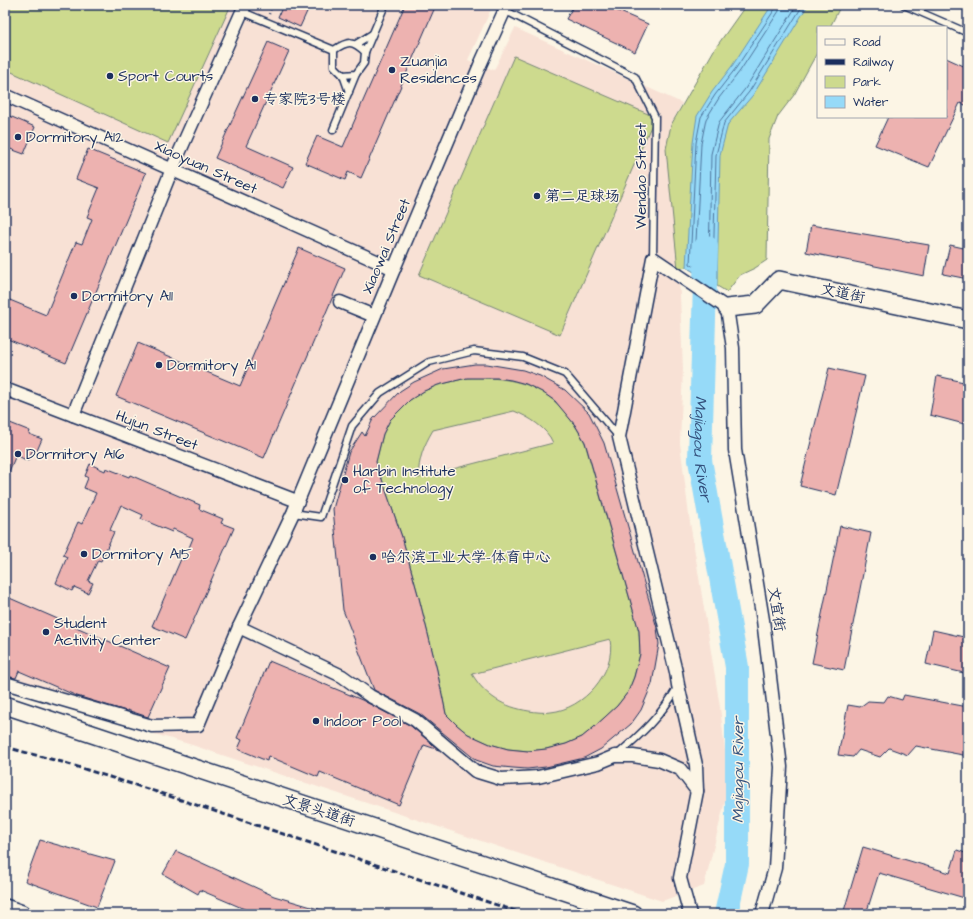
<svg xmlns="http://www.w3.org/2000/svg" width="973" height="919" viewBox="0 0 973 919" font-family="'Architects Daughter','LXGW WenKai TC',sans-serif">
<rect width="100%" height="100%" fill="#fcf5e5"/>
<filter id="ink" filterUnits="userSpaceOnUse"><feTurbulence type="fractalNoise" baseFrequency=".025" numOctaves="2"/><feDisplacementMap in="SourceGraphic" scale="8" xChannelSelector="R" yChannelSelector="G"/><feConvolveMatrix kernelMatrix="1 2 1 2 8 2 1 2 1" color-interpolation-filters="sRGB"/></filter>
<g filter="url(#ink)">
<path fill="#f8e1d5" d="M5 5H493L468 60 494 70 515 28 682 103 671 125 680 296 683 369 680 443 689 516 720 707 729 785 704 886 662 901 192 745 5 690Z"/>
<g fill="#cdda8e" stroke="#748476" fill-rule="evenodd">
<path d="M5 5H231L168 143 5 69Z"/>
<path d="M746 5H841L830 27H818V51L794 95 778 116 769 139 767 260 755 268 740 275 727 292 686 267 678 269 666 149 671 125 714 50Z"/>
<path d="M514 56 655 117 560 335 419 275Z"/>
<path d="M467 378C525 376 557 389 585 443L639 631 640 654 634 677 628 692 617 706 593 728 582 737 566 744 546 749 528 751 508 749 490 744 468 734 457 725 446 714 437 670 419 598 402 537 376 462 383 434 390 420 410 400 424 391 438 385ZM514 411C529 417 547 428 553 443L418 478C419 458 423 447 433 430ZM610 639C616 673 583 709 551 712 544 713 536 712 529 711 504 707 486 697 472 674Z"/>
</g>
<path fill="#96daf8" stroke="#6596ba" d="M772 5H808L753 95 728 124 720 155 717 286 686 267 693 143 697 116 712 92 732 66Z"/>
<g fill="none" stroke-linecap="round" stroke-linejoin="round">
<g stroke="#4c739c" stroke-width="1">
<path d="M775 5V9L736 68 715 95 701 117 696 143 690 264 711 277 713 275 716 155 724 123 749 92 803 5"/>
<path d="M780 5 779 11 740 71 719 98 706 119 701 144 695 261 706 269 709 267 711 154 719 122 745 89 797 5"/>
</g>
<path stroke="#96daf8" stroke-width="24" id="s1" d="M706 247 700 460 737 667V864L726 914"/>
</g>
<g fill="#edb2b0" stroke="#1b2f5e" fill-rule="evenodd">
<path d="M283 5H310L300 27 278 17Z"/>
<path d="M405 5H436L361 178 348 172 345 180 305 163 317 136 343 147Z"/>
<path d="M574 5H604L648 24 635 52 566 19Z"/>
<path d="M268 42 289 51 246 146 293 167 283 188 215 158Z"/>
<path d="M946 58 968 68V106L960 103 929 167 875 145 888 117H946Z"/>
<path d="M5 114 35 127 24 154 5 147Z"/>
<path d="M88 149 146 173 66 363 5 338V298L46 315 76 242 82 244 92 219 87 217 99 188 76 179Z"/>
<path d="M811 225 929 245 924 276 806 252Z"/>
<path d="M950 245 968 249V279L943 274Z"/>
<path d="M299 248 345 268 264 458 116 396 138 343 240 386Z"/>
<path d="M475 364H487L523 370 540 376 565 390 589 413 604 443 657 628 659 644 652 684 641 710 631 724 601 749 584 758 546 767 527 769 513 768 493 766 476 760 420 714 374 690 343 610 333 509 349 452 362 432 365 436 373 419 400 391 414 382 443 369ZM467 378H497L511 380 526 384 542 392 555 401 575 425 585 442 639 631 640 654 634 677 628 692 617 706 593 728 582 737 566 744 546 749 528 751 508 749 490 744 468 734 457 725 446 714 437 670 419 598 402 537 376 462 383 434 390 420 410 400 424 391 438 385Z"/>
<path d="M829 368 865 376 836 495 800 486Z"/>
<path d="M937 376 968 383V425L930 415Z"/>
<path d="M5 421 30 431 29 434 42 439 36 453 32 451 28 461 16 455 5 481Z"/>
<path d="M90 464 105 471 106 468 129 477 130 475 200 505 199 509 223 519 221 523 234 528 185 640 152 626 181 559 184 560 193 538 173 529 172 532 141 519 143 515 121 505 110 530 114 532 101 561 98 560 88 581 93 583 88 593 74 587 72 591 56 583 67 557 63 555 78 522 82 524 96 493 84 488 88 478 85 476Z"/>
<path d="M840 526 871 533 844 670 812 663Z"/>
<path d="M5 596 170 668 148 717 127 710 126 711 77 696 19 671 16 678 5 676Z"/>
<path d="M933 630 968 638V674L926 664Z"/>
<path d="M269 661 362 700 411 726 439 750 424 745 399 805 320 772 318 777 268 756 267 761 238 749 242 740 237 738Z"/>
<path d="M904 695 968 707V756L916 746 908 755 889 748 880 757 859 750 853 757 838 755 848 705 860 707 868 701 884 702 888 696 902 700Z"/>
<path d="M40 840 115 861 97 907 25 881Z"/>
<path d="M863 847 950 873 957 850 968 854V899L879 873 866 914H843Z"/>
<path d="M176 851 274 896 325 911V914H256L200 890 198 894 163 874Z"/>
</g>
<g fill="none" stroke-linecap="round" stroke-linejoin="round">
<defs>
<g id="lane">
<path d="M904 5 968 33"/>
<path d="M504 10 635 77 655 117 653 258"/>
<path d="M243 12 334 50C348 41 352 40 365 52L364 63 356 74 343 75 334 66V50"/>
<path d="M356 44 372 34"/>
<path d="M365 52 385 5"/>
<path d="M343 75 349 92"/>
<path d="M333 130 356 74"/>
<path d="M293 513 321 517 352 426 380 393 429 362 474 351 523 357 565 374 619 437"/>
<path d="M617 755C640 735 662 715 677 688"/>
</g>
<g id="street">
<path d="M507 5 480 65 394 269 293 513 239 627 342 676 370 696 415 720 475 771 501 779 538 777 598 763 615 756H633L659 760 680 769 697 791"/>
<path d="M5 95 394 269"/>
<path d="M340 302 374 316"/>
<path d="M5 389 297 501"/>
<path d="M73 415 172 169 245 5"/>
<path d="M5 683 152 726 198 725 239 627"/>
<path d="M690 914 680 878 697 791 696 765 678 685 676 672 619 437 653 258 727 308 733 348 735 450 763 620 781 767 775 868 762 914"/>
</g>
<g id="secondary">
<path d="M727 308 755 305 779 280 968 320"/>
<path d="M5 705 633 914"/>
<path d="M5 908 22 914"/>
</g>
</defs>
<use href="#lane" stroke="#1b2f5e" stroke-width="9"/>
<use href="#street" stroke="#1b2f5e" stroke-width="15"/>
<use href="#secondary" stroke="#1b2f5e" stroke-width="20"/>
<path stroke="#1b2f5e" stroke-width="2.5" stroke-dasharray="1 3" stroke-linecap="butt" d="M269 14 272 5"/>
<use href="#lane" stroke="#fcf5e5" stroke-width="6"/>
<use href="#street" stroke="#fcf5e5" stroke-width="12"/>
<use href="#secondary" stroke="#fcf5e5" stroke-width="17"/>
<path stroke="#1b2f5e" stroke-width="3" stroke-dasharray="6 3" stroke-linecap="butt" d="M5 747 62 762 160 793 524 914"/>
</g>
</g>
<g fill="#1b2f5e" stroke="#fcf5e5" stroke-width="1.5">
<circle cx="392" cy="70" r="4"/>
<circle cx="110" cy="76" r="4"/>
<circle cx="255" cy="99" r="4"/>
<circle cx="18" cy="137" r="4"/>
<circle cx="537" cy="196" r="4"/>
<circle cx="74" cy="296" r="4"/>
<circle cx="159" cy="365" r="4"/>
<circle cx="18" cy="454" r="4"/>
<circle cx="345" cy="480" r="4"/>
<circle cx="84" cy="554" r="4"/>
<circle cx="373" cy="557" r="4"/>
<circle cx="46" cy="632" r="4"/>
<circle cx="316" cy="721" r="4"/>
</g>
<g text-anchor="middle" stroke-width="3" stroke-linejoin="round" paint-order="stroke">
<g font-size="15" fill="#1b2f5e" stroke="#fcf5e5" text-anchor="start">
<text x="400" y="66">Zuanjia<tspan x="400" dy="17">Residences</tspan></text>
<text x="118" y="81">Sport Courts</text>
<text x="263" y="104">专家院3号楼</text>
<text x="26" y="142">Dormitory A12</text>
<text x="545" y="201">第二足球场</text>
<text x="82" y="301">Dormitory A11</text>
<text x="167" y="370">Dormitory A1</text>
<text x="26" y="459">Dormitory A16</text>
<text x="353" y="476">Harbin Institute<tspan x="353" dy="17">of Technology</tspan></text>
<text x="92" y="559">Dormitory A15</text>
<text x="381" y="562">哈尔滨工业大学-体育中心</text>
<text x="54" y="628">Student<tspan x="54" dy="17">Activity Center</tspan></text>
<text x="324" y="726">Indoor Pool</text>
</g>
<g font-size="15" fill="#1b2f5e" stroke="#fcf5e5">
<text transform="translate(206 167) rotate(24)" y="5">Xiaoyuan Street</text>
<text transform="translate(641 176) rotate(-90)" y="5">Wendao Street</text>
<text transform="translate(386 246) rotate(-67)" y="5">Xiaowai Street</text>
<text transform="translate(843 293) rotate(12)" y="5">文道街</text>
<text transform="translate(157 430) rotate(21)" y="5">Hujun Street</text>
<text transform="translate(777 609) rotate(81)" y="5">文宜街</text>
<text transform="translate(319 810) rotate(18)" y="5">文景头道街</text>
</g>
<g font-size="16" font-style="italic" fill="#34517d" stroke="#fcf5e5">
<text dy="6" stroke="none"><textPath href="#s1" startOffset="202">Majiagou River</textPath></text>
<text transform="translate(737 770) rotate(-90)" y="6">Majiagou River</text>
</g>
</g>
<rect width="973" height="919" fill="none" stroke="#fcf5e5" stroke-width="20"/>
<rect x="10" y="10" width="953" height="899" fill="none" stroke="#1b2f5e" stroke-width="1.5" filter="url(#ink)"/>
<rect x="817" y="26" width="130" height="92" fill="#fcf5e5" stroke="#a2a6af"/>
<rect x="825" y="39" width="20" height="6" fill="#fcf5e5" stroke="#a2a6af"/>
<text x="853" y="46" font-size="12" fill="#1b2f5e">Road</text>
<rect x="825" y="59" width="20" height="6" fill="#1b2f5e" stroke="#a2a6af"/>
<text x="853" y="66" font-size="12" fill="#1b2f5e">Railway</text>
<rect x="825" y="76" width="20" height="12" fill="#cdda8e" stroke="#a2a6af"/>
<text x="853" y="86" font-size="12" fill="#1b2f5e">Park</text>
<rect x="825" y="96" width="20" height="12" fill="#96daf8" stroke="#a2a6af"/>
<text x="853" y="106" font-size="12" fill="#1b2f5e">Water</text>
</svg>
